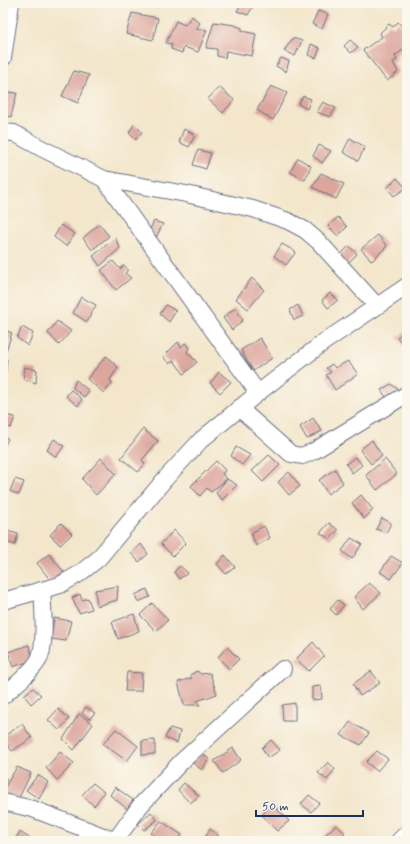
<svg xmlns="http://www.w3.org/2000/svg" width="410" height="844" viewBox="0 0 410 844" font-family="Mynerve,sans-serif">
<rect width="100%" height="100%" fill="#fbf7ec"/>
<filter id="ink" filterUnits="userSpaceOnUse"><feTurbulence type="fractalNoise" baseFrequency=".025" numOctaves="2"/><feDisplacementMap in="SourceGraphic" scale="8" xChannelSelector="R" yChannelSelector="G"/><feConvolveMatrix kernelMatrix="1 2 1 2 8 2 1 2 1" color-interpolation-filters="sRGB"/></filter>
<filter id="wash" filterUnits="userSpaceOnUse"><feTurbulence type="fractalNoise" baseFrequency=".012" numOctaves="4" result="noise"/><feDisplacementMap in="SourceGraphic" scale="16" xChannelSelector="R" yChannelSelector="G"/><feGaussianBlur stdDeviation="0.9" result="paint"/><feColorMatrix in="noise" values="0 0 0 0 0 0 0 0 0 0 0 0 0 0 0 0 0 1.4 0 .05"/><feComposite in="paint" operator="in"/></filter>
<g filter="url(#wash)">
<rect width="100%" height="100%" fill="#f3e6cb"/>
<g id="blocks">
<g fill="#dca69d">
<path d="M242 3H246L253 6 248 15 237 11Z"/>
<path d="M318 11 328 14 322 29 312 24Z"/>
<path d="M132 13 158 18 153 40 126 34Z"/>
<path d="M192 16 200 23 196 29 207 30 198 52 184 47 182 53 171 49 172 44 166 43 176 21 185 25Z"/>
<path d="M214 22 234 25 242 28V31L256 34 252 56 226 51 225 58 217 56V49L206 48Z"/>
<path d="M398 22 407 32V51L405 48 395 56 397 60 393 62 398 72 387 81 363 50 382 37 380 33 389 24 393 27Z"/>
<path d="M293 38 302 41 295 56 284 51Z"/>
<path d="M350 40 358 47 351 53 344 46Z"/>
<path d="M311 44 320 48 316 58 308 55Z"/>
<path d="M281 58 289 61 286 72 276 66Z"/>
<path d="M74 71 89 75 78 103 62 96Z"/>
<path d="M271 86 287 93 273 120 257 110Z"/>
<path d="M219 87 234 100 223 113 208 99Z"/>
<path d="M8 92 17 93 11 117 3 115V106Z"/>
<path d="M303 96 311 99 307 109 298 104Z"/>
<path d="M323 102 336 108 330 117 317 112Z"/>
<path d="M134 124 142 132 136 140 129 133Z"/>
<path d="M184 129 195 135 189 147 179 142Z"/>
<path d="M350 138 365 147 358 161 343 152Z"/>
<path d="M319 145 331 151 322 163 313 156Z"/>
<path d="M198 150 211 153 206 169 193 165Z"/>
<path d="M298 158 311 166 305 180 290 172Z"/>
<path d="M321 173 344 184 336 199 312 187Z"/>
<path d="M397 178 406 188 394 196 387 188Z"/>
<path d="M338 217 347 227 338 236 328 226Z"/>
<path d="M154 221 163 224 154 241 147 235Z"/>
<path d="M99 224 109 236 92 250 83 238Z"/>
<path d="M61 225 75 234 66 246 54 237Z"/>
<path d="M378 235 387 246 372 261 361 249Z"/>
<path d="M115 238 120 248 100 266 93 256Z"/>
<path d="M282 244 296 252 286 265 274 256Z"/>
<path d="M349 246 357 254 346 265 339 256Z"/>
<path d="M113 261 120 269 124 265 128 270 125 273 131 278 116 290 101 270Z"/>
<path d="M252 278 264 290 248 309 236 299Z"/>
<path d="M330 293 338 300 328 308 322 300Z"/>
<path d="M81 297 96 305 87 322 73 313Z"/>
<path d="M166 305 176 311 169 322 160 314Z"/>
<path d="M298 305 303 316 294 320 290 310Z"/>
<path d="M235 308 243 320 232 330 223 318Z"/>
<path d="M57 321 71 331 59 345 48 333Z"/>
<path d="M22 327 33 333 28 346 17 338Z"/>
<path d="M3 329 12 333 6 351 3 350Z"/>
<path d="M407 331V350L397 337Z"/>
<path d="M260 338 272 358 253 371 241 350Z"/>
<path d="M178 342 181 347 185 343 189 348 187 352 197 362 184 374 174 361 169 363 163 357Z"/>
<path d="M106 356 118 367 110 380 112 383 104 393 87 379Z"/>
<path d="M3 359H7L6 371H3Z"/>
<path d="M348 361 358 374 335 390 326 375 331 372 326 368 332 364 335 368Z"/>
<path d="M25 367 37 370 36 383 23 379Z"/>
<path d="M219 372 231 382 220 393 210 383Z"/>
<path d="M76 380 89 391 84 397 73 388Z"/>
<path d="M391 384 399 390 386 397 381 390Z"/>
<path d="M71 390 82 399 78 406 66 396Z"/>
<path d="M4 415 15 417 11 428 3 426Z"/>
<path d="M313 418 322 431 307 439 300 427Z"/>
<path d="M143 429 158 441 142 460 145 464 138 472 121 458Z"/>
<path d="M3 436 8 439 3 449Z"/>
<path d="M54 439 64 446 56 457 47 450Z"/>
<path d="M372 440 382 456 371 464 360 450Z"/>
<path d="M236 447 250 455 242 465 231 456Z"/>
<path d="M269 455 280 465 263 482 252 471Z"/>
<path d="M355 457 362 465 352 473 346 464Z"/>
<path d="M101 458 116 474 96 495 82 479Z"/>
<path d="M385 459 397 474 377 490 366 475Z"/>
<path d="M216 461 225 470 222 474 227 479 211 492 207 488 200 496 191 486Z"/>
<path d="M335 469 343 483 328 494 319 480Z"/>
<path d="M289 472 300 486 289 495 278 482Z"/>
<path d="M15 479 24 482 19 495 10 491Z"/>
<path d="M227 479 237 485 222 500 216 493Z"/>
<path d="M361 495 373 510 364 519 352 503Z"/>
<path d="M382 518 391 523 386 533 376 529Z"/>
<path d="M61 523 72 534 60 545 50 535Z"/>
<path d="M329 523 338 530 330 539 320 533Z"/>
<path d="M264 526 270 538 256 546 251 533Z"/>
<path d="M3 530 18 534 15 545 3 541Z"/>
<path d="M174 530 186 543 173 556 161 544Z"/>
<path d="M351 538 362 544 352 559 342 551Z"/>
<path d="M141 544 148 554 139 562 131 553Z"/>
<path d="M49 554 64 572 51 581 37 563Z"/>
<path d="M225 555 235 567 226 574 217 564Z"/>
<path d="M391 556 403 563 391 579 380 572Z"/>
<path d="M180 566 188 573 179 579 174 572Z"/>
<path d="M369 583 381 593 363 609 354 597Z"/>
<path d="M118 586 117 600 97 606 95 590Z"/>
<path d="M147 589 150 597 138 602 135 595Z"/>
<path d="M80 594 82 600 88 598 92 609 79 613 72 598Z"/>
<path d="M338 600 344 605 336 615 330 609Z"/>
<path d="M152 603 168 620 156 631 140 615Z"/>
<path d="M134 614 139 631 118 639 112 622Z"/>
<path d="M54 618 71 621 66 641 51 639Z"/>
<path d="M313 642 324 656 309 671 296 659Z"/>
<path d="M29 645 33 660 13 667 8 652Z"/>
<path d="M227 647 239 659 229 669 218 657Z"/>
<path d="M3 668 8 677 3 680Z"/>
<path d="M197 671 201 674 210 673 217 694 197 701 200 705H184L178 682 192 678 190 675Z"/>
<path d="M371 671 380 683 360 696 353 684Z"/>
<path d="M127 672 142 673 141 691H125Z"/>
<path d="M321 686 322 699 312 700V687Z"/>
<path d="M33 688 41 695 31 704 24 695Z"/>
<path d="M295 703V721H283L282 705Z"/>
<path d="M86 707 95 713 89 719 82 713Z"/>
<path d="M58 709 69 719 59 730 48 720Z"/>
<path d="M79 714 93 724 74 750 63 739Z"/>
<path d="M350 722 369 733 361 745 341 735Z"/>
<path d="M22 724 32 738 12 751 3 739V737Z"/>
<path d="M170 728 180 731 177 743 165 738Z"/>
<path d="M116 729 138 746 127 761 103 744Z"/>
<path d="M155 740V754L142 755V741Z"/>
<path d="M271 740 280 750 268 758 262 748Z"/>
<path d="M233 748 241 760 223 773 214 761Z"/>
<path d="M377 751 388 759 377 771 366 762Z"/>
<path d="M60 752 74 763 57 780 46 768Z"/>
<path d="M202 753 209 759 202 770 193 763Z"/>
<path d="M328 762 335 769 327 780 318 773Z"/>
<path d="M17 767 31 773 18 800 3 793V790Z"/>
<path d="M38 775 48 782 39 799 26 790Z"/>
<path d="M3 778 7 779 3 786Z"/>
<path d="M93 783 104 792 94 806 82 795Z"/>
<path d="M184 783 199 796 190 803 178 790Z"/>
<path d="M115 787 133 800 127 809 110 795Z"/>
<path d="M309 795 319 803 311 812 301 804Z"/>
<path d="M272 804 289 821 277 831 262 815Z"/>
<path d="M151 812 157 820 144 830 138 824Z"/>
<path d="M161 821 182 835 178 841H161L151 833Z"/>
<path d="M336 825 345 833 337 841H327L323 837Z"/>
<path d="M210 829 219 836 215 841H203Z"/>
<path d="M20 832 31 839 30 841H14Z"/>
</g>
</g>
</g>
<g filter="url(#ink)">
<use href="#blocks" fill-opacity="0" stroke="#676f84" stroke-width="1"/>
<g fill="none" stroke-linecap="round" stroke-linejoin="round">
<defs>
<g id="minor">
<path d="M3 58 11 3"/>
<path d="M3 132 14 133 41 148 104 179 186 194 253 209 288 221 305 230 319 242 377 306"/>
<path d="M104 179 258 393"/>
<path d="M239 408 291 454 302 456 314 451 407 394"/>
<path d="M3 601 60 585 79 574 98 559 165 479 201 440 258 393 324 342 407 286"/>
<path d="M3 696C15 685 29 675 38 661 47 646 43 608 42 590"/>
<path d="M3 802 33 809 116 841"/>
<path d="M115 841 140 806 181 762 283 669"/>
<path d="M399 841 407 833"/>
</g>
</defs>
<use href="#minor" stroke="#676f84" stroke-width="18"/>
<use href="#minor" stroke="#fff" stroke-width="16"/>
</g>
</g>
<rect width="410" height="844" fill="none" stroke="#fbf7ec" stroke-width="16"/>
<path d="M256 810v6h107v-6" fill="none" stroke="#1b2f5e" stroke-width="2"/>
<text x="262" y="810" font-size="12" fill="#1b2f5e" stroke="#fbf7ec" stroke-width="3" paint-order="stroke">50 m</text>
</svg>
